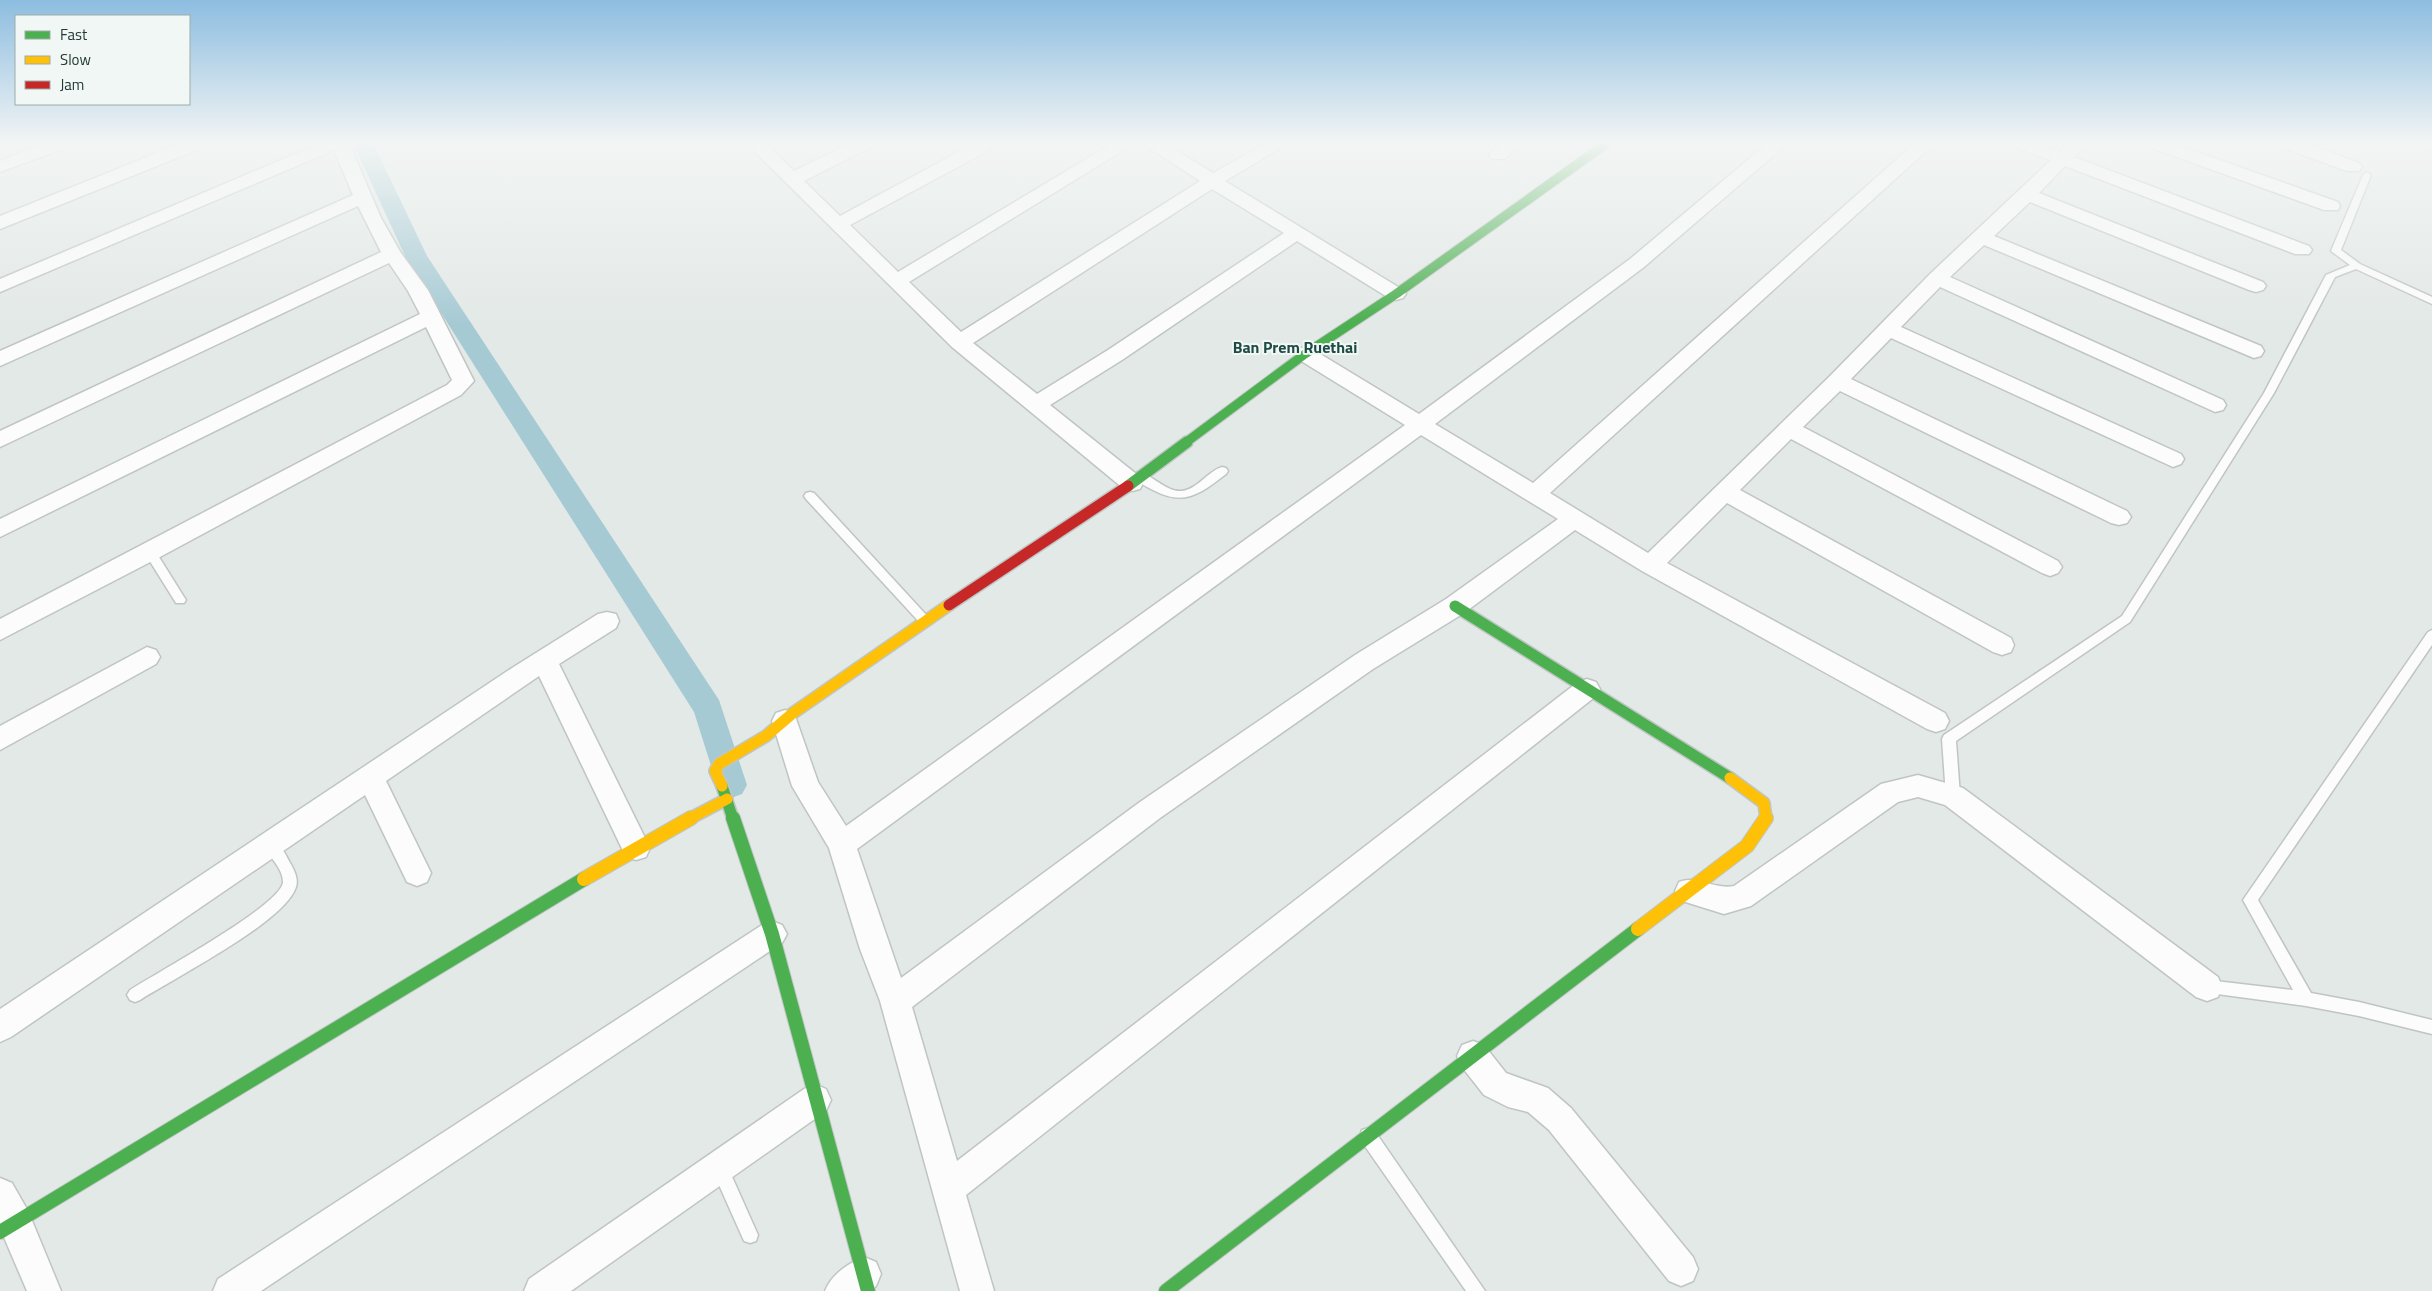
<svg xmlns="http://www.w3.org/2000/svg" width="2432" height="1291" viewBox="0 0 2432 1291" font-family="'Titillium Web',sans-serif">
<rect width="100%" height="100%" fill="#e3e9e6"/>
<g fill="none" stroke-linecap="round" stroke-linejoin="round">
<path fill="#a6cad4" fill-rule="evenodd" d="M353 143H373L427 256 719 700 747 785 742 794 731 798 720 794 694 712 405 256Z"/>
<defs>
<g id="lane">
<path d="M2419 143H2432V149L2420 145Z"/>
<path d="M2367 172 2371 175 2341 250 2360 264 2432 297V304L2356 269 2335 277 2274 393 2130 622 1956 741 1960 796 1958 800 1953 802 1948 800 1946 796 1942 739 1944 735 2122 616 2264 393 2326 275 2350 265 2331 251 2363 175Z"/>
<path d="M1222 467 1226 468 1228 471 1226 474C1201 493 1185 507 1153 490 1147 487 1139 483 1134 477L1136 474C1149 470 1165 493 1182 491 1198 489 1208 471 1222 467Z"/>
<path d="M810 492 814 493 929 618 931 621 929 624H921L806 499 804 496 806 493Z"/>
<path d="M150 548 154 549 184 597 186 600 184 603H176L146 555 144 552 146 549Z"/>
<path d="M2432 630V645L2258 900 2311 993 2359 1002 2432 1020V1034L2359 1016 2306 1006 2202 992 2199 987 2202 982 2207 980 2293 990 2243 900 2428 632Z"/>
<path d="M270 839C279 842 285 853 289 861 293 868 299 878 296 887 285 922 174 978 140 1000L135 1002 130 1000 127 995 130 990C153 975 282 905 283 882 283 868 269 857 263 845L265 841Z"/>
<path d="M1368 1128 1374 1130 1485 1291H1466L1362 1142 1360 1136 1362 1130Z"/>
<path d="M719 1159 725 1161 758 1235 756 1241 750 1243 744 1241 711 1167 713 1161Z"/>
</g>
<g id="street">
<path d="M45 143H71L68 147 0 172V161Z"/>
<path d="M182 143H207L204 147 0 229V216Z"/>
<path d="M321 143H349L381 218 401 253 428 290 474 381 461 395 158 558 0 640V619L447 385 452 380 426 327 0 537V519L420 314 408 291 389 263 0 447V431L381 252 358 206 0 366V351L353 195 334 150 0 292V279Z"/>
<path d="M746 143H765L794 171 851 143H874L871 147 804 181 840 216 975 143H998L995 147 850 225 898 272 1113 143H1135L909 282 961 332 1200 181 1142 143H1164L1213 173 1267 143H1289L1225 181 1403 290 1406 294 1403 298 1396 300 1389 298 1297 241 1122 360 1050 405 1140 477 1143 483 1140 489 1132 491 1124 489 952 347ZM1212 189 1284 233 1108 350 1037 394 973 343Z"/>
<path d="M1502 143H1523L1504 159H1492L1489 155Z"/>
<path d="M1768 143H1788L1644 267 1435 424 1533 483 1915 143H1935L1550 493 1648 553 1830 376 1930 274 2051 160 2015 147 2012 143H2038L2060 152 2068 143H2087L2074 157 2309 246 2312 250 2309 254H2295L2065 166 2039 193 2263 282 2266 286 2263 290 2256 292 2249 290 2030 202 1994 236 2261 346 2264 351 2261 356 2254 358 1984 245 1950 277 2223 400 2226 405 2223 410 2215 412 1940 287 1901 327 2181 454 2184 459 2181 464 2173 467 1891 338 1851 379 2127 511 2131 517 2127 523 2119 525 2111 523 1840 391 1803 427 2058 561 2062 567 2058 573 2050 576 2042 573 1791 439 1740 490 2011 638 2014 645 2011 652 2002 655 1993 652 1727 503 1667 563 1945 713 1949 721 1945 729 1936 732 1927 729 1642 571 1575 530 1464 613 1373 669 1160 818 912 1007 957 1161 1578 682 1587 679 1596 682 1600 689 1596 696 966 1195 994 1291H960L880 1001 860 949 829 848 792 786 772 721 776 713 785 710 794 713 818 782 846 826 1405 425 1298 359 1295 354 1298 349 1305 347 1312 349 1419 414 1630 259ZM1421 435 1558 519 1446 599 1355 655 1140 802 901 978 857 849Z"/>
<path d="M2146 143H2172L2338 202 2340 206 2338 210H2324L2149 147Z"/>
<path d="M2278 143H2304L2359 163 2362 167 2359 171H2347L2281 147Z"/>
<path d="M607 612 616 614 619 621 616 628 559 664 650 848 646 857 636 860 626 857 539 676 386 781 431 873 427 882 417 886 407 882 365 795 11 1037 0 1042V1009L512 668 598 614Z"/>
<path d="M147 647 156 650 160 657 156 664 0 750V726Z"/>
<path d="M1918 775 1963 788 2218 977 2222 987 2218 997 2207 1001 2196 997 1945 805 1918 797 1898 802 1751 906 1724 914 1679 900 1675 891 1679 882C1698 875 1714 890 1734 886L1881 784Z"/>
<path d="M772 921 782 925 787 934 782 943 261 1291H213L218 1279 762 925Z"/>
<path d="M1473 1041 1484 1045 1506 1073 1548 1088 1571 1108 1693 1257 1698 1269 1693 1281 1681 1286 1669 1281 1549 1130 1528 1112 1508 1107 1484 1095 1462 1067 1457 1056 1462 1045Z"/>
<path d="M815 1084 826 1089 831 1100 826 1111 571 1291H524L529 1279 804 1089Z"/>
<path d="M0 1178 12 1183 28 1211 61 1291H27L0 1228Z"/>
<path d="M864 1257 876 1262 881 1274 876 1286 870 1291H825C832 1274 847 1264 864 1257Z"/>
</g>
<path id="fast-far2" d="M1185 443 1305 354 1396 294 1607 143"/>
<g id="fast-far1">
<path d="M1128 486 1187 442"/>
<path d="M1455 606 1730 778"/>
<path d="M722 786 733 819"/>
</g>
<g id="fast">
<path d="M733 818 772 934 868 1291"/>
<path d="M0 1232 584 879"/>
<path d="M1166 1291 1638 929"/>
</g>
<g id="slow-far1">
<path d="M1730 778 1764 803 1766 819"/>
<path d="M722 786 715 771 719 764 766 736 793 713 949 605"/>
<path d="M689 819 727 799"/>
</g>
<g id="slow">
<path d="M584 879 691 818"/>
<path d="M1638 929 1747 846 1766 818"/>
</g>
<path id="jam" d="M949 605 1128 486"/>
</defs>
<use href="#lane" stroke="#c0c5c3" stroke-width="3"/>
<use href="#street" stroke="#c0c5c3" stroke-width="3"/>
<use href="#fast-far2" stroke="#bfc6c4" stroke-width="11"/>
<use href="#fast-far1" stroke="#bfc6c4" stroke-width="14"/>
<use href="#fast" stroke="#bfc6c4" stroke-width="16"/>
<use href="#slow-far1" stroke="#bfc6c4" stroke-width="14"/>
<use href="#slow" stroke="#bfc6c4" stroke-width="16"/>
<use href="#jam" stroke="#bfc6c4" stroke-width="14"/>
<use href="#lane" fill="#fbfcfb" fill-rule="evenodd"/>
<use href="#street" fill="#fbfcfb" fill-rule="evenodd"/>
<use href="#fast-far2" stroke="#4caf50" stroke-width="9"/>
<use href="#fast-far1" stroke="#4caf50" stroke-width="11"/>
<use href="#fast" stroke="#4caf50" stroke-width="14"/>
<use href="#slow-far1" stroke="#ffc107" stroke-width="11"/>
<use href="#slow" stroke="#ffc107" stroke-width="14"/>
<use href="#jam" stroke="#c62828" stroke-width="11"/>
</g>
<linearGradient id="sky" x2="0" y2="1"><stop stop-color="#8dbde0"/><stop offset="0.44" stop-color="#f2f5f4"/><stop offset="1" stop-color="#f2f5f4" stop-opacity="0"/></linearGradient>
<rect width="2432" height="324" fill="url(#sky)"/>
<g text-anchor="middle" stroke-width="4" stroke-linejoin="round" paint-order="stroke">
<g font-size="16" font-weight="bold" fill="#204b45" stroke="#f1f7f5">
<text x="1295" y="353">Ban Prem Ruethai</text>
</g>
</g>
<rect x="15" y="15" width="175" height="90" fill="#f1f7f5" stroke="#9eaba9"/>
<rect x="25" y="31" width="25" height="8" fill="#4caf50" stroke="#9eaba9"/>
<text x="60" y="40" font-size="15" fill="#223a36">Fast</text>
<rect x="25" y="56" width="25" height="8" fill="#ffc107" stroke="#9eaba9"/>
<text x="60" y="65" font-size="15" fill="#223a36">Slow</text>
<rect x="25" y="81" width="25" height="8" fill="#c62828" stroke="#9eaba9"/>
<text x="60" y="90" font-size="15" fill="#223a36">Jam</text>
</svg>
